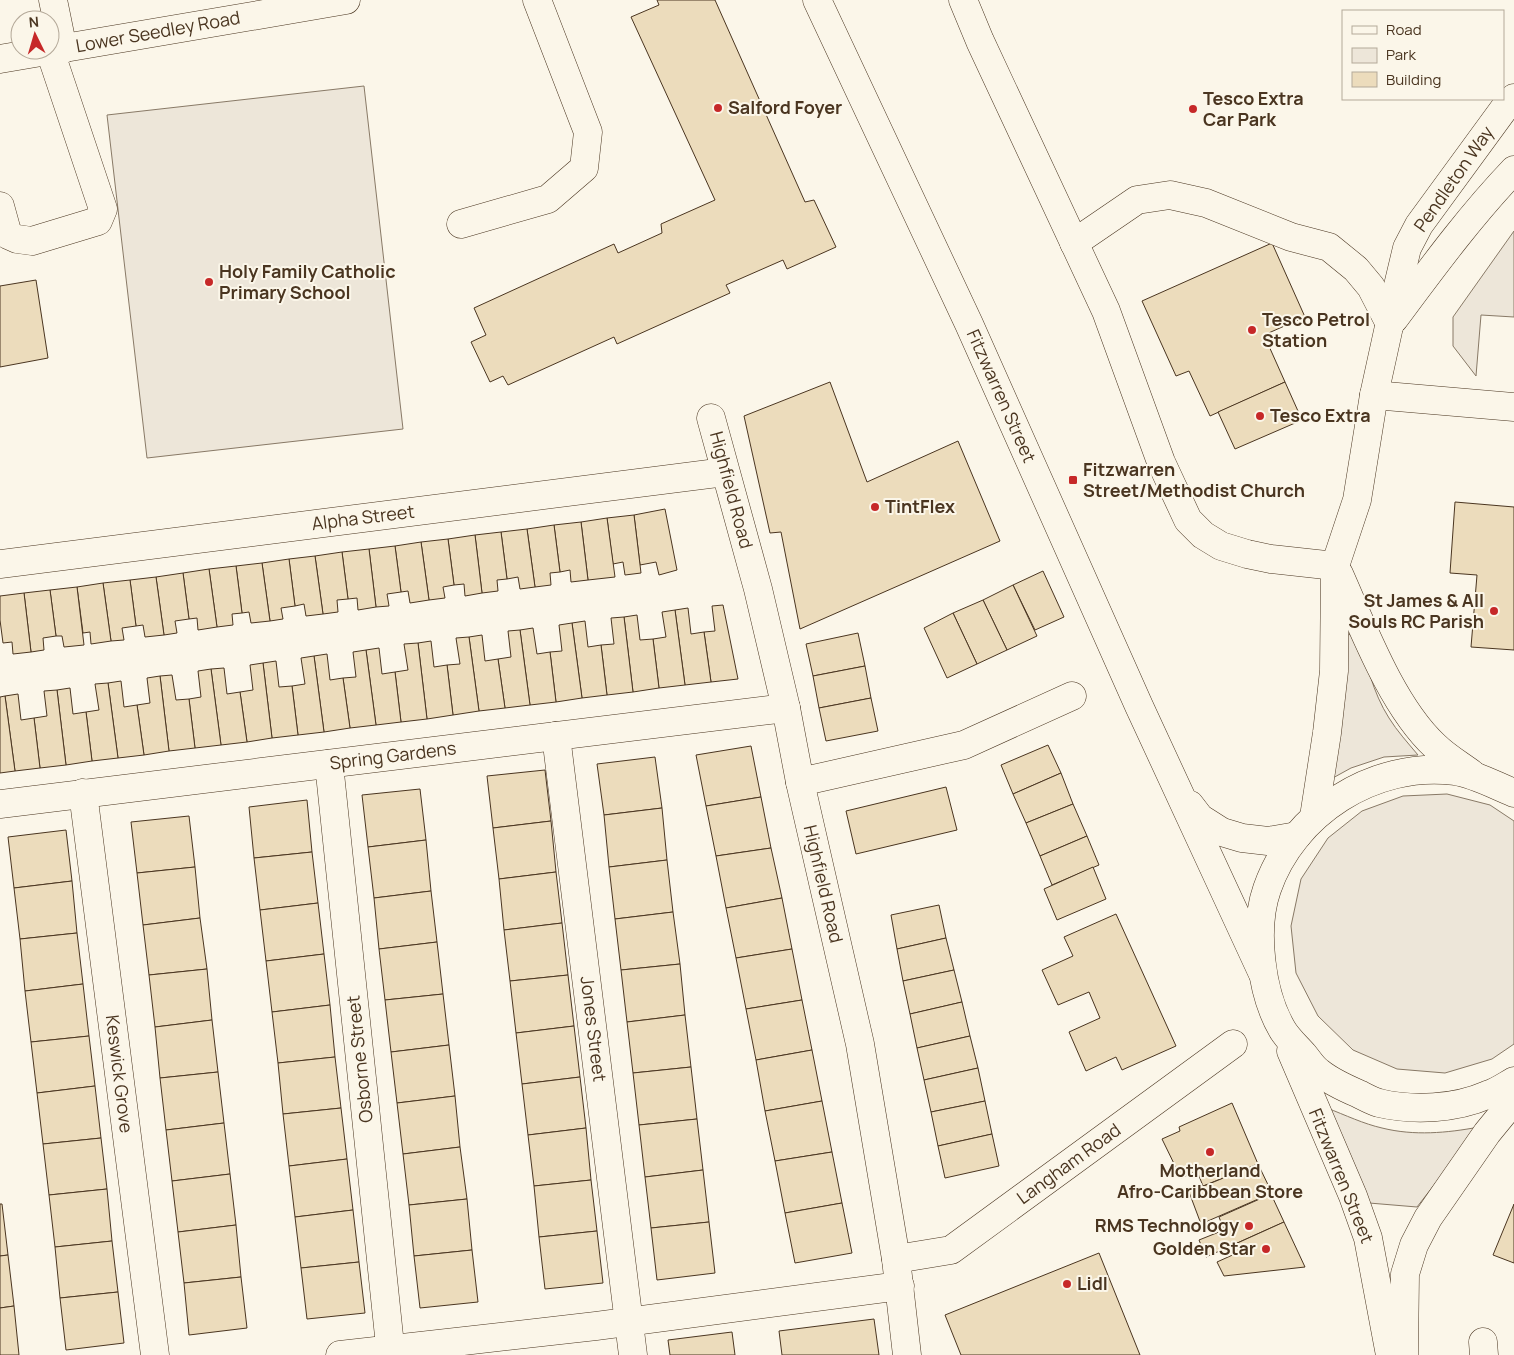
<svg xmlns="http://www.w3.org/2000/svg" width="1514" height="1355" viewBox="0 0 1514 1355" font-family="Manrope,sans-serif">
<rect width="100%" height="100%" fill="#fbf6e9"/>
<g fill="#ede6d9" stroke="#887966">
<path d="M364 86 403 429 147 458 107 115Z"/>
<path d="M1514 231V317L1481 315 1476 376 1453 346V317Z"/>
<path d="M1360 632C1365 661 1373 693 1389 718 1397 731 1408 743 1418 755L1384 757 1351 768 1331 779 1340 637Z"/>
<path d="M1447 794 1490 805 1514 821V1044L1492 1059 1445 1073 1397 1069 1353 1050 1318 1016 1296 973 1291 926 1301 879 1328 838 1362 811 1403 796Z"/>
<path d="M1327 1108C1345 1115 1364 1124 1382 1128 1414 1136 1447 1133 1479 1127L1417 1207 1369 1203Z"/>
</g>
<g fill="#ecdcbc" stroke="#4a3520">
<path d="M657 0H715L805 202 814 200 836 247 787 269 783 260 726 285 730 293 617 344 614 337 508 385 503 376 490 382 471 342 486 335 474 308 614 244 618 253 662 233 661 224 715 200 631 17 659 5Z"/>
<path d="M1272 243 1305 317 1264 335 1285 382 1210 416 1189 371 1176 376 1142 301Z"/>
<path d="M36 280 48 358 0 367V286Z"/>
<path d="M830 382 867 482 958 441 1000 541 800 629 781 532 770 533 744 416Z"/>
<path d="M1285 382 1302 420 1235 449 1218 412Z"/>
<path d="M1455 502 1514 507V650L1471 647 1477 575 1450 573Z"/>
<path d="M665 509 677 570 659 575 656 562 640 565 634 515Z"/>
<path d="M634 515 641 573 625 575 623 562 613 564 607 518Z"/>
<path d="M607 518 615 577 588 580 581 522Z"/>
<path d="M581 522 588 580 571 582 570 570 560 572 554 525Z"/>
<path d="M554 525 560 572 550 573 551 585 535 587 527 529Z"/>
<path d="M527 529 535 587 520 589 518 577 507 579 501 532Z"/>
<path d="M501 532 507 579 497 580 498 591 482 593 475 535Z"/>
<path d="M475 535 482 593 465 596 464 584 454 585 448 539Z"/>
<path d="M448 539 454 585 443 587 445 598 429 600 421 542Z"/>
<path d="M421 542 429 600 410 603 408 591 401 592 395 546Z"/>
<path d="M395 546 401 592 387 594 389 606 376 607 369 549Z"/>
<path d="M369 549 376 607 358 610 357 598 348 599 342 552Z"/>
<path d="M342 552 348 599 337 600 338 612 323 614 315 556Z"/>
<path d="M315 556 323 614 306 616 304 604 295 606 289 559Z"/>
<path d="M289 559 295 606 281 608 283 619 270 621 262 563Z"/>
<path d="M262 563 270 621 251 623 249 612 242 613 236 566Z"/>
<path d="M236 566 242 613 232 614 233 625 217 627 209 569Z"/>
<path d="M209 569 217 627 198 630 197 618 189 619 183 573Z"/>
<path d="M1043 571 1064 617 1035 630 1013 585Z"/>
<path d="M183 573 189 619 175 621 177 633 164 635 156 577Z"/>
<path d="M156 577 164 635 145 637 143 625 136 626 130 580Z"/>
<path d="M130 580 136 626 122 628 124 640 111 641 103 583Z"/>
<path d="M103 583 111 641 91 644 90 632 83 633 77 587Z"/>
<path d="M1013 585 1037 636 1007 650 983 600Z"/>
<path d="M77 587 84 645 64 647 62 636H56L50 590Z"/>
<path d="M50 590 56 636 43 638 44 650 31 652 24 593Z"/>
<path d="M24 593 31 652 13 654 12 642 3 643 0 620V596Z"/>
<path d="M983 600 1007 650 977 664 953 613Z"/>
<path d="M723 605 738 679 711 682 704 632 715 631 712 606Z"/>
<path d="M688 608 691 634 704 632 711 682 685 685 675 610Z"/>
<path d="M675 610 685 685 659 688 653 639 666 637 662 612Z"/>
<path d="M953 613 977 664 947 678 924 628Z"/>
<path d="M637 615 640 640 653 639 659 688 633 692 624 617Z"/>
<path d="M624 617 633 692 607 695 601 645 614 644 611 618Z"/>
<path d="M585 621 588 647 601 645 607 695 582 698 572 623Z"/>
<path d="M572 623 582 698 556 702 550 652 562 651 559 625Z"/>
<path d="M533 628 537 654 550 652 556 702 530 705 520 630Z"/>
<path d="M520 630 530 705 505 708 498 659 511 657 508 631Z"/>
<path d="M858 633 865 666 813 676 806 644Z"/>
<path d="M482 635 485 661 498 659 505 708 479 711 469 637Z"/>
<path d="M469 637 479 711 453 715 447 665 460 664 456 638Z"/>
<path d="M431 641 434 667 447 665 453 715 427 719 418 643Z"/>
<path d="M418 643 427 719 401 722 395 672 408 670 404 644Z"/>
<path d="M379 648 382 674 395 672 401 722 376 725 366 650Z"/>
<path d="M366 650 376 725 350 728 343 678 356 677 353 652Z"/>
<path d="M327 654 330 680 343 678 350 728 324 732 314 656Z"/>
<path d="M314 656 324 732 298 735 292 686 305 684 301 658Z"/>
<path d="M276 661 279 687 292 686 298 735 272 738 263 663Z"/>
<path d="M263 663 272 738 247 742 240 692 253 690 250 665Z"/>
<path d="M865 666 871 698 819 708 813 676Z"/>
<path d="M224 668 227 694 240 692 247 742 221 745 211 669Z"/>
<path d="M211 669 221 745 195 748 189 699 201 697 198 671Z"/>
<path d="M172 675 176 700 189 699 195 748 169 751 160 676Z"/>
<path d="M160 676 169 751 144 755 137 705 150 703 147 678Z"/>
<path d="M121 681 124 707 137 705 144 755 118 758 108 683Z"/>
<path d="M108 683 118 758 92 761 86 712 99 710 95 684Z"/>
<path d="M70 688 73 714 86 712 92 761 66 765 57 690Z"/>
<path d="M57 690 66 765 40 768 34 718 47 716 44 691Z"/>
<path d="M18 694 21 720 34 718 40 768 15 771 5 696Z"/>
<path d="M5 696 15 771 0 773V697Z"/>
<path d="M871 698 878 731 826 741 819 708Z"/>
<path d="M1048 745 1061 773 1013 794 1001 765Z"/>
<path d="M751 746 761 797 706 806 696 755Z"/>
<path d="M655 757 662 808 604 815 597 764Z"/>
<path d="M545 770 551 821 493 828 487 776Z"/>
<path d="M1061 773 1073 804 1026 823 1013 794Z"/>
<path d="M946 787 957 830 856 854 846 811Z"/>
<path d="M420 789 426 840 368 847 362 795Z"/>
<path d="M761 797 771 848 716 856 706 806Z"/>
<path d="M307 800 312 852 254 858 249 807Z"/>
<path d="M1073 804 1087 836 1040 856 1026 823Z"/>
<path d="M662 808 667 860 609 867 604 815Z"/>
<path d="M189 816 195 867 137 873 131 822Z"/>
<path d="M551 821 556 872 499 879 493 828Z"/>
<path d="M66 830 72 881 14 888 8 837Z"/>
<path d="M1087 836 1099 865 1052 885 1040 856Z"/>
<path d="M426 840 431 891 374 898 368 847Z"/>
<path d="M771 848 782 898 726 908 716 856Z"/>
<path d="M312 852 318 903 260 910 254 858Z"/>
<path d="M667 860 673 912 615 919 609 867Z"/>
<path d="M195 867 200 918 143 925 137 873Z"/>
<path d="M1093 867 1106 899 1057 920 1044 889Z"/>
<path d="M556 872 562 923 504 930 499 879Z"/>
<path d="M72 881 77 933 20 939 14 888Z"/>
<path d="M431 891 437 942 379 949 374 898Z"/>
<path d="M782 898 792 949 736 958 726 908Z"/>
<path d="M318 903 324 954 266 961 260 910Z"/>
<path d="M939 905 946 938 897 949 891 915Z"/>
<path d="M673 912 680 964 621 970 615 919Z"/>
<path d="M1116 914 1176 1046 1122 1070 1116 1057 1086 1071 1069 1032 1100 1018 1089 992 1058 1005 1042 970 1073 956 1064 937Z"/>
<path d="M200 918 207 969 149 975 143 925Z"/>
<path d="M562 923 568 975 510 981 504 930Z"/>
<path d="M77 933 83 984 25 991 20 939Z"/>
<path d="M946 938 954 970 903 981 897 949Z"/>
<path d="M437 942 443 994 385 1000 379 949Z"/>
<path d="M792 949 802 1000 746 1009 736 958Z"/>
<path d="M324 954 330 1005 272 1012 266 961Z"/>
<path d="M680 964 685 1015 627 1022 621 970Z"/>
<path d="M207 969 212 1020 155 1027 149 975Z"/>
<path d="M954 970 962 1002 910 1014 903 981Z"/>
<path d="M568 975 574 1026 516 1033 510 981Z"/>
<path d="M83 984 89 1036 31 1042 25 991Z"/>
<path d="M443 994 449 1045 391 1052 385 1000Z"/>
<path d="M802 1000 812 1050 756 1060 746 1009Z"/>
<path d="M962 1002 970 1036 917 1048 910 1014Z"/>
<path d="M330 1005 335 1057 278 1063 272 1012Z"/>
<path d="M685 1015 691 1067 633 1073 627 1022Z"/>
<path d="M212 1020 218 1072 160 1078 155 1027Z"/>
<path d="M574 1026 580 1077 522 1084 516 1033Z"/>
<path d="M89 1036 95 1086 37 1093 31 1042Z"/>
<path d="M970 1036 978 1068 924 1080 917 1048Z"/>
<path d="M449 1045 455 1096 397 1103 391 1052Z"/>
<path d="M812 1050 822 1101 765 1111 756 1060Z"/>
<path d="M335 1057 341 1108 283 1114 278 1063Z"/>
<path d="M691 1067 697 1119 639 1125 633 1073Z"/>
<path d="M978 1068 985 1101 931 1112 924 1080Z"/>
<path d="M218 1072 224 1123 166 1130 160 1078Z"/>
<path d="M580 1077 586 1128 528 1135 522 1084Z"/>
<path d="M95 1086 101 1138 43 1144 37 1093Z"/>
<path d="M455 1096 460 1147 403 1154 397 1103Z"/>
<path d="M822 1101 832 1152 775 1161 765 1111Z"/>
<path d="M985 1101 992 1134 938 1146 931 1112Z"/>
<path d="M1232 1103 1258 1164 1203 1186 1197 1171 1181 1178 1162 1139 1180 1131 1179 1127Z"/>
<path d="M341 1108 347 1159 289 1166 283 1114Z"/>
<path d="M697 1119 703 1170 645 1177 639 1125Z"/>
<path d="M224 1123 230 1174 172 1181 166 1130Z"/>
<path d="M586 1128 591 1180 534 1186 528 1135Z"/>
<path d="M992 1134 999 1166 945 1178 938 1146Z"/>
<path d="M101 1138 107 1189 49 1195 43 1144Z"/>
<path d="M460 1147 467 1199 409 1205 403 1154Z"/>
<path d="M832 1152 842 1203 785 1213 775 1161Z"/>
<path d="M347 1159 353 1210 295 1217 289 1166Z"/>
<path d="M1258 1164 1272 1193 1201 1224 1189 1192Z"/>
<path d="M703 1170 709 1222 651 1228 645 1177Z"/>
<path d="M230 1174 236 1225 178 1232 172 1181Z"/>
<path d="M591 1180 597 1231 539 1237 534 1186Z"/>
<path d="M107 1189 112 1241 55 1247 49 1195Z"/>
<path d="M1271 1194 1284 1222 1206 1257 1199 1240 1224 1230 1219 1217Z"/>
<path d="M467 1199 472 1250 414 1256 409 1205Z"/>
<path d="M842 1203 852 1253 795 1263 785 1213Z"/>
<path d="M0 1204H2L8 1255 0 1256Z"/>
<path d="M1514 1204V1263L1493 1255Z"/>
<path d="M353 1210 359 1262 301 1268 295 1217Z"/>
<path d="M709 1222 715 1273 657 1280 651 1228Z"/>
<path d="M1284 1222 1305 1267 1224 1276 1217 1262 1237 1253 1233 1245Z"/>
<path d="M236 1225 241 1277 184 1283 178 1232Z"/>
<path d="M597 1231 603 1283 545 1289 539 1237Z"/>
<path d="M112 1241 118 1292 60 1298 55 1247Z"/>
<path d="M472 1250 478 1302 420 1308 414 1256Z"/>
<path d="M1099 1253 1140 1355H961L945 1315Z"/>
<path d="M8 1255 14 1306 0 1308V1256Z"/>
<path d="M359 1262 365 1313 307 1319 301 1268Z"/>
<path d="M241 1277 247 1328 189 1335 184 1283Z"/>
<path d="M118 1292 124 1343 66 1350 60 1298Z"/>
<path d="M14 1306 19 1355H0V1308Z"/>
<path d="M874 1319 879 1355H782L779 1331Z"/>
<path d="M732 1332 735 1355H670L668 1340Z"/>
</g>
<g fill="none" stroke-linecap="round" stroke-linejoin="round">
<defs>
<g id="minor">
<path d="M53 0 63 49"/>
<path d="M817 0 969 324 1139 706 1262 972"/>
<path d="M963 0 980 41 1106 311 1161 462 1188 520 1203 535 1221 546 1247 554 1271 559 1335 566"/>
<path d="M0 59 346 0"/>
<path d="M0 206 8 235 17 239 32 241 98 221 103 209 50 51"/>
<path d="M461 224 548 199 584 168 588 132 537 0"/>
<path d="M1074 243 1137 200 1170 195 1206 203 1291 237 1329 247 1356 269 1371 287 1390 324"/>
<path d="M1394 319C1432 268 1470 216 1514 170"/>
<path d="M1374 395 1514 407"/>
<path d="M711 418 758 589 786 708 800 782 860 1044 896 1259 907 1355"/>
<path d="M0 564 725 472"/>
<path d="M1339 574C1363 628 1392 706 1435 746 1446 757 1460 765 1472 774"/>
<path d="M556 736 633 1355"/>
<path d="M329 764 391 1355"/>
<path d="M800 782 964 745 1072 696"/>
<path d="M83 793 155 1355"/>
<path d="M1514 793C1494 785 1475 774 1454 771 1374 761 1293 813 1267 889 1253 929 1261 993 1282 1029 1287 1038 1297 1047 1304 1055 1308 1060 1313 1068 1319 1072 1330 1081 1345 1088 1359 1094 1365 1097 1372 1101 1379 1103 1413 1111 1455 1109 1487 1095 1497 1092 1505 1086 1514 1081"/>
<path d="M0 804 786 708"/>
<path d="M1190 805 1200 818 1222 832 1242 838 1268 841 1297 836"/>
<path d="M1314 817 1327 733 1334 671 1335 566 1357 500 1374 395 1397 290 1407 248 1419 225 1506 106 1514 98"/>
<path d="M1291 1051 1353 1196 1368 1238 1390 1355"/>
<path d="M896 1259 951 1250 1233 1044"/>
<path d="M1483 1342 1484 1355"/>
<path d="M340 1355 596 1326 900 1286"/>
<path d="M1404 1355 1405 1274 1414 1245 1428 1218 1487 1133 1514 1100"/>
</g>
</defs>
<use href="#minor" stroke="#4a3520" stroke-width="29"/>
<use href="#minor" stroke="#fbf6e9" stroke-width="28"/>
</g>
<g fill="#c62828" stroke="#fbf6e9" stroke-width="2">
<circle cx="718" cy="108" r="5"/>
<circle cx="1193" cy="109" r="5"/>
<circle cx="209" cy="282" r="5"/>
<circle cx="1252" cy="330" r="5"/>
<circle cx="1260" cy="416" r="5"/>
<rect x="1068" y="475" width="10" height="10" rx="2.5"/>
<circle cx="875" cy="507" r="5"/>
<circle cx="1494" cy="611" r="5"/>
<circle cx="1210" cy="1152" r="5"/>
<circle cx="1249" cy="1226" r="5"/>
<circle cx="1266" cy="1249" r="5"/>
<circle cx="1067" cy="1284" r="5"/>
</g>
<g text-anchor="middle" stroke-width="4" stroke-linejoin="round" paint-order="stroke">
<g font-size="18" fill="#4a3520" stroke="#fbf6e9">
<text transform="translate(158 32) rotate(-10)" y="6">Lower Seedley Road</text>
<text transform="translate(1454 179) rotate(-55)" y="6">Pendleton Way</text>
<text transform="translate(1001 396) rotate(66)" y="6">Fitzwarren Street</text>
<text transform="translate(731 490) rotate(75)" y="6">Highfield Road</text>
<text transform="translate(363 518) rotate(-7)" y="6">Alpha Street</text>
<text transform="translate(393 756) rotate(-7)" y="6">Spring Gardens</text>
<text transform="translate(823 884) rotate(77)" y="6">Highfield Road</text>
<text transform="translate(593 1029) rotate(83)" y="6">Jones Street</text>
<text transform="translate(360 1059) rotate(-96)" y="6">Osborne Street</text>
<text transform="translate(119 1074) rotate(83)" y="6">Keswick Grove</text>
<text transform="translate(1069 1164) rotate(-36)" y="6">Langham Road</text>
<text transform="translate(1341 1176) rotate(68)" y="6">Fitzwarren Street</text>
</g>
<g font-size="18" font-weight="bold" fill="#4a3520" stroke="#fbf6e9" text-anchor="start">
<text x="1203" y="105">Tesco Extra<tspan x="1203" dy="21">Car Park</tspan></text>
<text x="728" y="114">Salford Foyer</text>
<text x="219" y="278">Holy Family Catholic<tspan x="219" dy="21">Primary School</tspan></text>
<text x="1262" y="326">Tesco Petrol<tspan x="1262" dy="21">Station</tspan></text>
<text x="1270" y="422">Tesco Extra</text>
<text x="1083" y="476">Fitzwarren<tspan x="1083" dy="21">Street/Methodist Church</tspan></text>
<text x="885" y="513">TintFlex</text>
<text x="1484" y="607" text-anchor="end">St James &amp; All<tspan x="1484" dy="21">Souls RC Parish</tspan></text>
<text x="1210" y="1177" text-anchor="middle">Motherland<tspan x="1210" dy="21">Afro-Caribbean Store</tspan></text>
<text x="1239" y="1232" text-anchor="end">RMS Technology</text>
<text x="1256" y="1255" text-anchor="end">Golden Star</text>
<text x="1077" y="1290">Lidl</text>
</g>
</g>
<rect x="1342" y="10" width="162" height="90" fill="#fbf6e9" stroke="#b4a999"/>
<rect x="1352" y="26" width="25" height="8" fill="#fbf6e9" stroke="#b4a999"/>
<text x="1386" y="35" font-size="15" fill="#4a3520">Road</text>
<rect x="1352" y="48" width="25" height="15" fill="#ede6d9" stroke="#b4a999"/>
<text x="1386" y="60" font-size="15" fill="#4a3520">Park</text>
<rect x="1352" y="72" width="25" height="15" fill="#ecdcbc" stroke="#b4a999"/>
<text x="1386" y="85" font-size="15" fill="#4a3520">Building</text>
<g transform="translate(35 35) rotate(355)"><circle r="24" fill="#fbf6e9" stroke="#b4a999"/>
<path d="M0-4L9 19L0 12L-9 19Z" fill="#c62828"/>
<text y="-8" font-size="14" font-weight="bold" text-anchor="middle" fill="#4a3520">N</text>
</g>
</svg>
